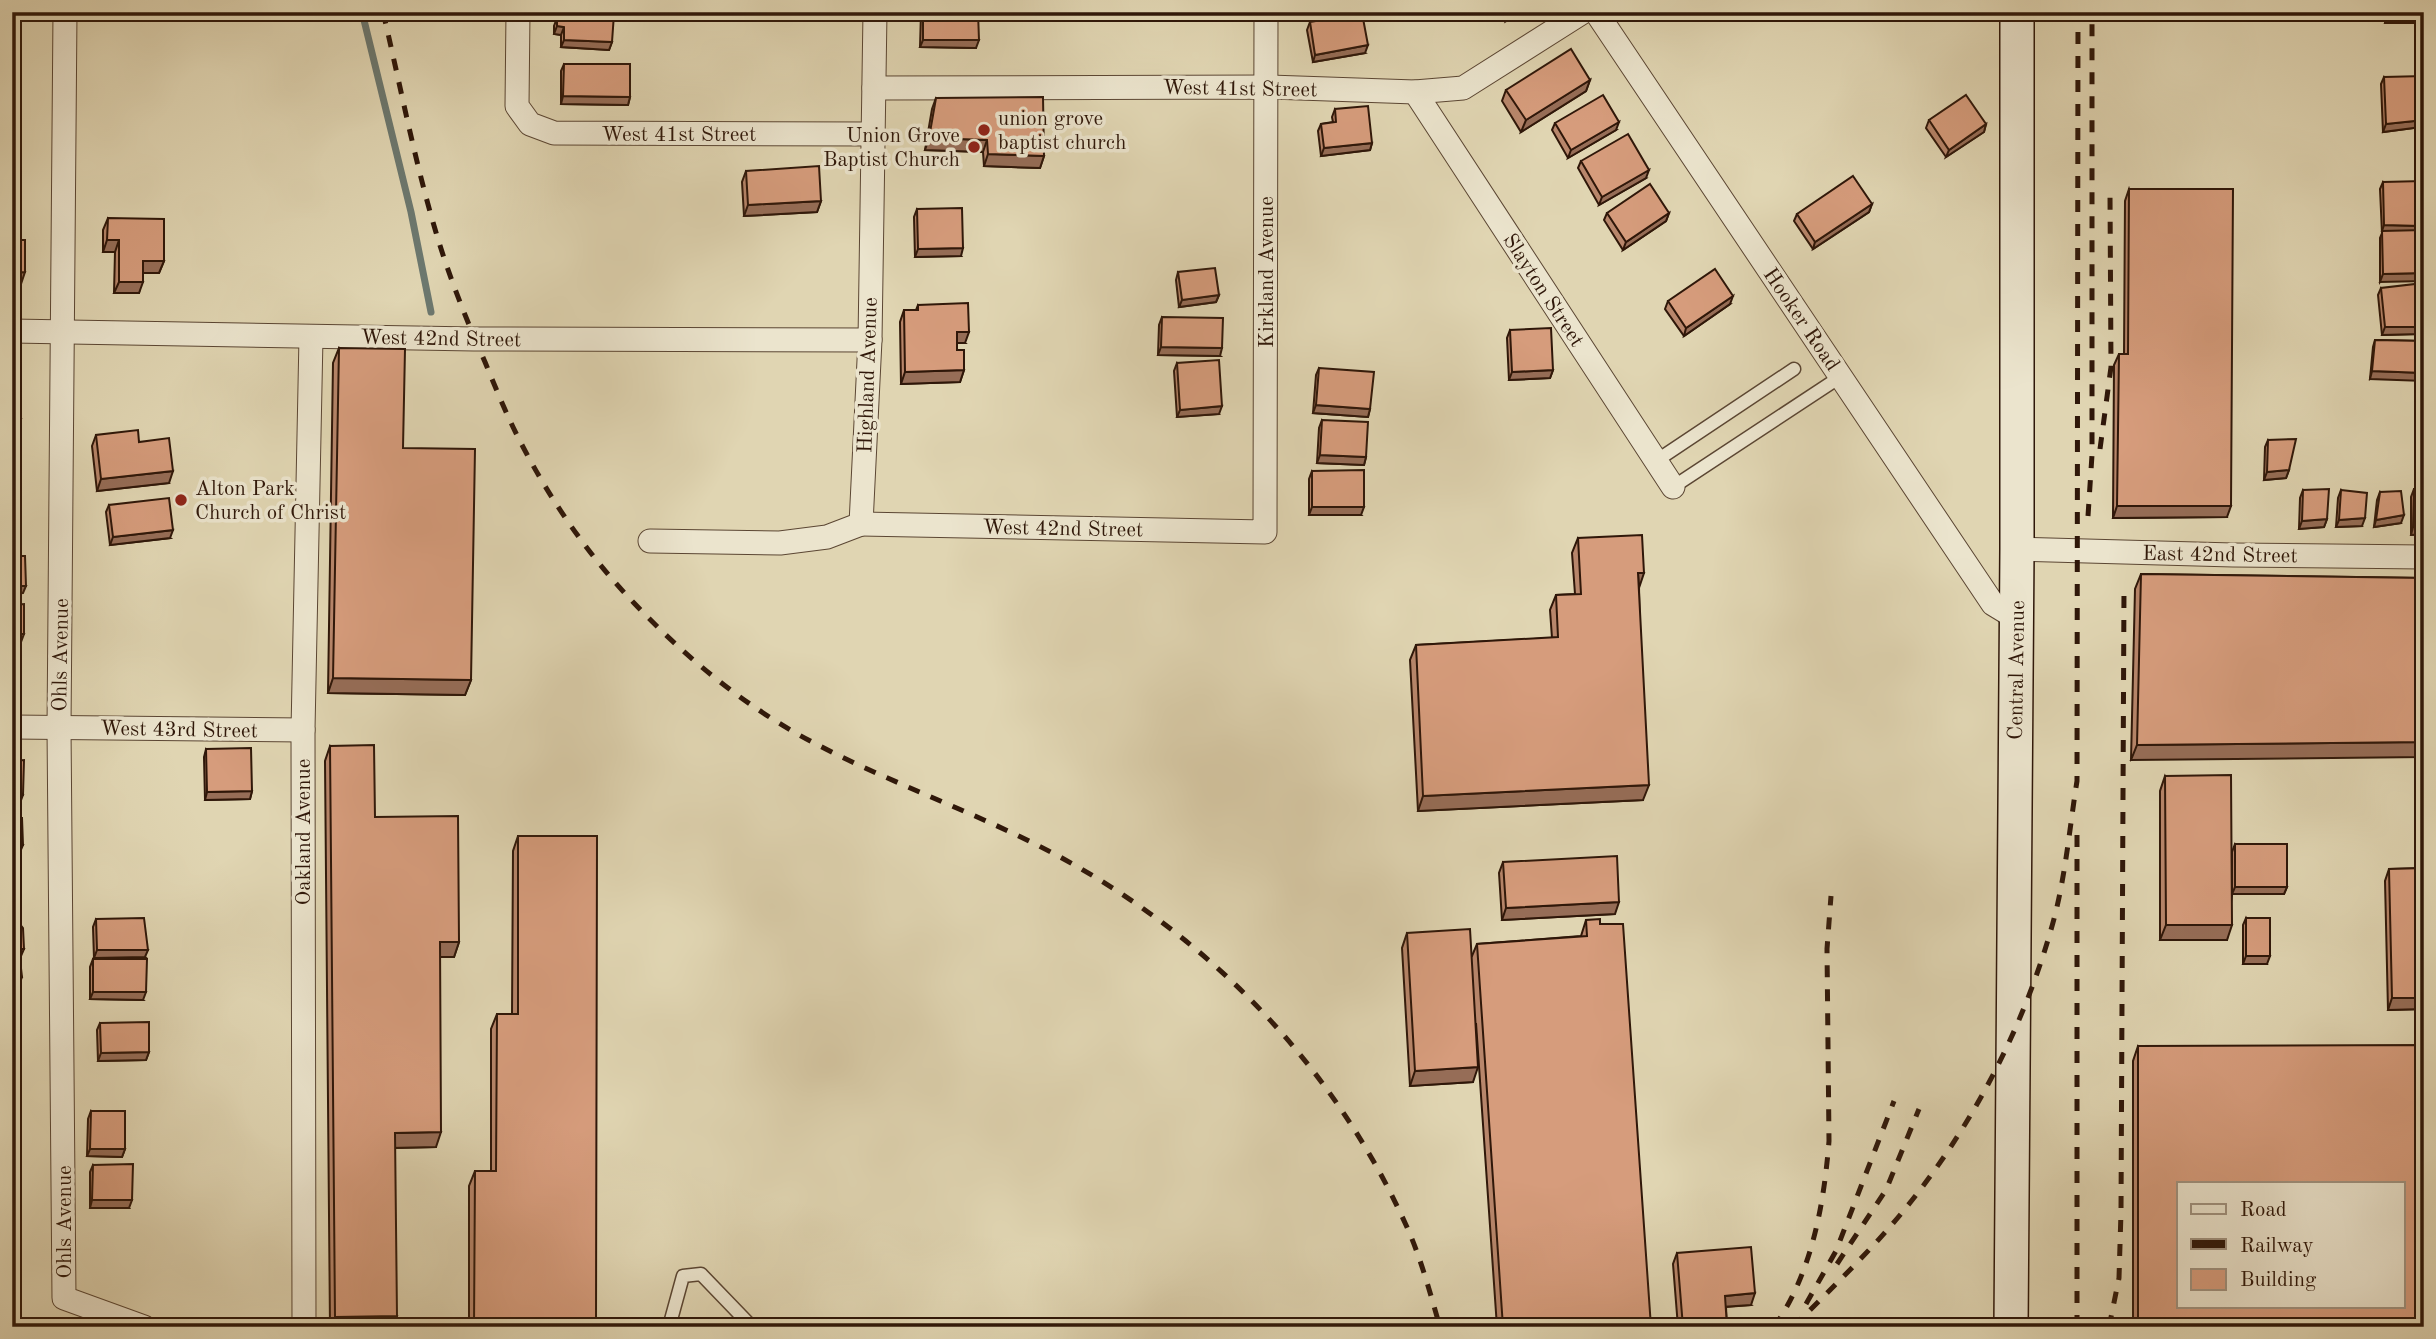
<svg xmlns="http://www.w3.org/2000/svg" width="2436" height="1339" viewBox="0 0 2436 1339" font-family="'Old Standard TT',serif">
<rect width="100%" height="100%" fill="#e0d5b2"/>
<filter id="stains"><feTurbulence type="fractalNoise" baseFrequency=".00286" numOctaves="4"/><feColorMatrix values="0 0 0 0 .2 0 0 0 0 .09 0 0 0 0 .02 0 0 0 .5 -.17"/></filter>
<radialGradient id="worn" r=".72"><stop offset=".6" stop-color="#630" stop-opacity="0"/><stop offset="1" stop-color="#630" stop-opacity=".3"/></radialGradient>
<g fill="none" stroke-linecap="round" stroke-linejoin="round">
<path stroke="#6c786f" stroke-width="7" d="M362 12 411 212 431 312"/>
<defs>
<g id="lane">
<path d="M1656 461 1794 369"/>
<path d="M1673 487 1840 377"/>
<path d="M669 1327 683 1276 701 1274 752 1327"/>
</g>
<g id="street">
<path d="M65 12 59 728 64 1298 144 1327"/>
<path d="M518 12 517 106 530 124 554 133 872 134"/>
<path d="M1596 12 1993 604 2016 618"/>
<path d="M874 88 1267 87 1415 92 1463 88 1583 12"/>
<path d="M1415 92 1673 487"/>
<path d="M12 331 474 339 870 340"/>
<path d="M861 524 1265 532 1266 12"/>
<path d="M650 541 780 543 827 537 861 524 870 340 875 12"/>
<path d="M2017 549 2233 555 2424 557"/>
<path d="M12 727 303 730"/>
<path d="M304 1327 303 730 311 337"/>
</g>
<path id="secondary" d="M2011 1327 2017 549V12"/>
</defs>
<use href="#lane" stroke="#5b4633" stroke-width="15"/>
<use href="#street" stroke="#5b4633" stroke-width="25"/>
<use href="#secondary" stroke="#2f1709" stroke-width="36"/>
<use href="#lane" stroke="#ebe4cd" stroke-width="12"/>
<use href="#street" stroke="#ebe4cd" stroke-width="23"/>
<use href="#secondary" stroke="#ebe4cd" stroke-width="33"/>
<g stroke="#2f1709" stroke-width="5" stroke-dasharray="12 12" stroke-linecap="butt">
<path d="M383 12C400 84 414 158 435 229 448 274 466 319 485 362 494 384 503 406 513 427 544 491 585 552 634 603 686 658 748 709 816 744 887 781 963 808 1035 844 1198 925 1331 1059 1406 1225 1421 1258 1430 1293 1440 1327"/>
<path d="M2100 449 2111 367 2110 194"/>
<path d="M2088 516 2092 455V12"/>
<path d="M1837 1264 1886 1190 1919 1109"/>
<path d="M1806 1304 1836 1251 1894 1101"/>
<path d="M1774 1327C1812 1273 1824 1204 1829 1141L1827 949 1831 896"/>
<path d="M1793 1327C1826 1294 1859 1262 1889 1228 1963 1143 2019 1040 2050 933 2065 884 2069 831 2077 781L2078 12"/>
<path d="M2077 1327V830"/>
<path d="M2109 1327 2119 1278 2121 1212 2124 589"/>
</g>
</g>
<g fill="#b8866b" stroke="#2f1709" stroke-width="2">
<path d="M563 12 612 42 609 50 561 47V35L554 34V26L557 18H561Z"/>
<path d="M921 12H978L976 48 920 47Z"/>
<path d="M1501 12H1521L1506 21Z"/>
<path d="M2385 12H2422L2419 23H2385Z"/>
<path d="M1310 22 1365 53 1313 62 1307 30Z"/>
<path d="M564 64 630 97 628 105 561 104V71Z"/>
<path d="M2384 77 2421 127 2383 132 2381 84Z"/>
<path d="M1590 80 1586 91 1521 132 1502 101 1506 90Z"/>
<path d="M936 98 1044 156 1040 168 984 166 983 152 925 150 932 109Z"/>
<path d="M1335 109 1372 143 1370 150 1321 156 1318 131 1321 124 1333 122 1332 117Z"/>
<path d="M1929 120 1986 124 1984 132 1946 157 1926 128Z"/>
<path d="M1555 123 1616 130 1568 158 1552 130Z"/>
<path d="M1581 161 1646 178 1599 205 1578 168Z"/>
<path d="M746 171 821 201 817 212 744 216 742 182Z"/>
<path d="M2383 182 2419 230 2380 282V238L2382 233 2380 189Z"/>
<path d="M2129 189 2227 517 2113 518 2114 365 2119 354H2124L2125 201Z"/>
<path d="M1872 204 1869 212 1813 249 1794 221 1797 214Z"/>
<path d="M917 209 961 256 915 257 914 217Z"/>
<path d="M1607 213H1669L1666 221 1623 250 1604 220Z"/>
<path d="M108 218 164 261 159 273H143L139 293H114L115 252H103V230Z"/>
<path d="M1178 272 1219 295 1216 302 1179 307 1176 280Z"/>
<path d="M2381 288 2423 327 2420 334 2382 335 2378 295Z"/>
<path d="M1668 301 1730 304 1684 336 1665 309Z"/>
<path d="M918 305 965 343H957V350L964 370 960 382 901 384 900 322 904 310H916Z"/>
<path d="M1162 317 1220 356 1158 355 1159 325Z"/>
<path d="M1510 330 1553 370 1550 378 1509 380 1507 338Z"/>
<path d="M2375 340 2424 341 2370 379 2373 347Z"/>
<path d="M339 348 403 448 471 680 465 695 328 693 333 363Z"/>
<path d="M1177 363 1219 414 1177 417 1174 371Z"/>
<path d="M1319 368 1370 409 1368 417 1313 413 1316 375Z"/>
<path d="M1322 420 1366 457 1364 465 1317 463 1319 428Z"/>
<path d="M96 435 139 442 169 483 97 491 92 446Z"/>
<path d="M2268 440 2289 470 2286 478 2264 480 2265 447Z"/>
<path d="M1312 471 1361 515H1309V479Z"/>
<path d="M2414 489H2424V534L2411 535V497Z"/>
<path d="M2303 490 2327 519 2324 527 2299 529 2300 498Z"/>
<path d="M2341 490 2362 526 2336 527 2338 498Z"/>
<path d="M2380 492 2401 523 2374 527 2377 500Z"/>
<path d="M109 505 170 538 110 545 106 512Z"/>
<path d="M1578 538 1639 587 1643 800 1418 811 1410 660 1416 645 1552 638 1550 610 1556 595 1575 594 1572 553Z"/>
<path d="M2141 574 2424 578 2131 760 2135 589Z"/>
<path d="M330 746 375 817 459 942 454 957H440L436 1147 395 1148 393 1327H330L325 761Z"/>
<path d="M206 749 252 791 250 799 205 800 204 757Z"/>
<path d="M2165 776 2232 893V852L2235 844 2287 887 2284 894H2232L2227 940H2160V791Z"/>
<path d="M518 836 596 1327H469V1186L475 1171H491V1029L497 1014H512L513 851Z"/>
<path d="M1503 862 1615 914 1502 920 1499 873Z"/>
<path d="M2424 868V1009L2388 1010 2385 881 2389 869Z"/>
<path d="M2246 918 2267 964H2243V925Z"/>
<path d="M96 919 145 957 94 958 93 927Z"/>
<path d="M1586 920 1651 1327H1497L1476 1023 1473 1082 1410 1086 1402 948 1407 933 1472 956 1477 944 1581 936Z"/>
<path d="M93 959 143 1000 90 999V967Z"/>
<path d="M12 960 22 977 19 985H17L15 991H12Z"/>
<path d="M100 1023 149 1052 146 1060 98 1061 97 1030Z"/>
<path d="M2138 1046 2424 1327H2133V1061Z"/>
<path d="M91 1111 125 1149 122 1157 87 1156 88 1119Z"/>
<path d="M93 1165 129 1208H90V1172Z"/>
<path d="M1677 1253 1751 1305 1726 1307 1727 1327H1678L1673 1264Z"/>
</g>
<g fill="#966d57" stroke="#2f1709" stroke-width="2">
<path d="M1511 12H1521L1506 21 1509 14Z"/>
<path d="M2388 15 2422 16 2419 23H2385Z"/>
<path d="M557 26 564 27 561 35 554 34Z"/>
<path d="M564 40 612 42 609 50 561 47Z"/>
<path d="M923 40H979L976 48 920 47Z"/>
<path d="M1368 45 1365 53 1313 62 1315 55Z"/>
<path d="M1590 80 1586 91 1521 132 1526 120Z"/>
<path d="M563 96 630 97 628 105 561 104Z"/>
<path d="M2424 120 2421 127 2383 132 2386 124Z"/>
<path d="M1619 122 1616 130 1568 158 1571 150Z"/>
<path d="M1986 124 1984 132 1946 157 1949 150Z"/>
<path d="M929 138 987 140 983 152 925 150Z"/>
<path d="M1372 143 1370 150 1321 156 1324 148Z"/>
<path d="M988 154 1044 156 1040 168 984 166Z"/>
<path d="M1649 170 1646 178 1599 205 1602 197Z"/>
<path d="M821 201 817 212 744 216 748 205Z"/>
<path d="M1872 204 1869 212 1813 249 1815 242Z"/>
<path d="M1669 213 1666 221 1623 250 1626 242Z"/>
<path d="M2384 225 2421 226 2418 234 2382 231Z"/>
<path d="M107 240H119L115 252H103Z"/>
<path d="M963 248 961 256 915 257 918 249Z"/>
<path d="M143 261H164L159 273H139Z"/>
<path d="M25 272 21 284H12V273Z"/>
<path d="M2424 273V281L2380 282 2383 274Z"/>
<path d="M119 282H143L139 293H114Z"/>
<path d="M1219 295 1216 302 1179 307 1182 300Z"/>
<path d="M1733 296 1730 304 1684 336 1686 328Z"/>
<path d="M2385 327H2423L2420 334 2382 335Z"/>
<path d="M957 332H969L965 343H952Z"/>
<path d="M1161 347 1222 348 1220 356 1158 355Z"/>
<path d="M964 370 960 382 901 384 905 372Z"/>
<path d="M1553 370 1550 378 1509 380 1512 372Z"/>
<path d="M2372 371 2424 373V381L2370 379Z"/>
<path d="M1316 405 1370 409 1368 417 1313 413Z"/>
<path d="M1222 406 1219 414 1177 417 1180 410Z"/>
<path d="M12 419H21L18 427H12Z"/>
<path d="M1320 455 1366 457 1364 465 1317 463Z"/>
<path d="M2289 470 2286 478 2264 480 2267 472Z"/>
<path d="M173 471 169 483 97 491 101 479Z"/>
<path d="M2117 506H2231L2227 517 2113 518Z"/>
<path d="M1312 507H1364L1361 515H1309Z"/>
<path d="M2404 515 2401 523 2374 527 2376 520Z"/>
<path d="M2365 518 2362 526 2336 527 2339 520Z"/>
<path d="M2327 519 2324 527 2299 529 2302 521Z"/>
<path d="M2424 526V534L2411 535 2413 527Z"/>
<path d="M173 530 170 538 110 545 113 537Z"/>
<path d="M1638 573H1644L1639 588Z"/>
<path d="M12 586H26L23 593 12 594Z"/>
<path d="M12 634H24L21 642H12Z"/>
<path d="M333 678 471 680 465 695 328 693Z"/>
<path d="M2424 742V757L2131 760 2137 745Z"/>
<path d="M1649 785 1643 800 1418 811 1423 796Z"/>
<path d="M252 791 250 799 205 800 207 792Z"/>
<path d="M12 794 23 795 20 803 12 802Z"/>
<path d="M12 845H23L20 852 12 853Z"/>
<path d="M2235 887H2287L2284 894H2232Z"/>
<path d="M12 898H20L17 906H12Z"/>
<path d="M1619 902 1615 914 1502 920 1506 908Z"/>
<path d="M2166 925H2232L2227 940H2160Z"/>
<path d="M440 942H459L454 957H434Z"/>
<path d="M12 949H24L21 956H12Z"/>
<path d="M97 950H148L145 957 94 958Z"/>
<path d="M2246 956H2270L2267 964H2243Z"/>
<path d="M18 983 15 991H12V984Z"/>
<path d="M93 992H146L143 1000 90 999Z"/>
<path d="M2392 998H2424V1009L2388 1010Z"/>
<path d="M149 1052 146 1060 98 1061 101 1053Z"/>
<path d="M1478 1067 1473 1082 1410 1086 1415 1071Z"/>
<path d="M12 1106H17L14 1114H12Z"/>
<path d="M441 1132 436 1147 390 1148 395 1133Z"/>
<path d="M90 1149H125L122 1157 87 1156Z"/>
<path d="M12 1152H17L14 1160H12Z"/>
<path d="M92 1200H132L129 1208H90Z"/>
<path d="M1755 1293 1751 1305 1721 1307 1725 1296Z"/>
<path d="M397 1316 393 1327H332L335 1317Z"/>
</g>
<g fill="#d69c7c" stroke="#2f1709" stroke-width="2" fill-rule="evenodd">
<path d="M564 12 614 14 612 42 564 40V27L557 26V18H563Z"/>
<path d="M923 12H978L979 40H923Z"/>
<path d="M2388 12H2422V16L2388 15Z"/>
<path d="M1362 13 1368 45 1315 55 1310 22Z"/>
<path d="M1571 49 1590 80 1526 120 1506 90Z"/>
<path d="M564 64H630V97L563 96Z"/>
<path d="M2424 76V120L2386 124 2384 77Z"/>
<path d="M1603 95 1619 122 1571 150 1555 123Z"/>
<path d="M1966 95 1986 124 1949 150 1929 120Z"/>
<path d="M1043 97 1044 156 988 154 987 140 929 138 936 98Z"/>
<path d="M1368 106 1372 143 1324 148 1321 124 1336 122 1335 109Z"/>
<path d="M1628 134 1649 170 1602 197 1581 161Z"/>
<path d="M819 166 821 201 748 205 746 171Z"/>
<path d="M1853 176 1872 204 1815 242 1797 214Z"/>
<path d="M2423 181 2421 226 2384 225 2383 182Z"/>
<path d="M1650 184 1669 213 1626 242 1607 213Z"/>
<path d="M2129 189H2233L2231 506H2117L2119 354H2128Z"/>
<path d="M962 208 963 248 918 249 917 209Z"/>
<path d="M108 218 164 219V261H143V282H119V240H107Z"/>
<path d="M2424 230V273L2383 274 2382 231Z"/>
<path d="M12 240H25V272L12 273Z"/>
<path d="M1215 268 1219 295 1182 300 1178 272Z"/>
<path d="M1715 269 1733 296 1686 328 1668 301Z"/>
<path d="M2424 283 2423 327H2385L2381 288Z"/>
<path d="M968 303 969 332H957V350H964V370L905 372 904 310H918V305Z"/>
<path d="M1162 317 1223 318 1222 348 1161 347Z"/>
<path d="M1551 328 1553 370 1512 372 1510 330Z"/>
<path d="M2375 340 2424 341V373L2372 371Z"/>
<path d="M339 348 405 349 403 448 475 449 471 680 333 678Z"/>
<path d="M1219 360 1222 406 1180 410 1177 363Z"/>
<path d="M1319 368 1374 372 1370 409 1316 405Z"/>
<path d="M20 377 21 419H12V378Z"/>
<path d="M1322 420 1368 422 1366 457 1320 455Z"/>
<path d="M138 430 139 442 169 438 173 471 101 479 96 435Z"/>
<path d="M2296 439 2289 470 2267 472 2268 440Z"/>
<path d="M1364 470V507H1312V471Z"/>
<path d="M2329 489 2327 519 2302 521 2303 490Z"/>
<path d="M2414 489H2424V526L2413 527Z"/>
<path d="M2341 490 2367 493 2365 518 2339 520Z"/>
<path d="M2401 491 2404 515 2376 520 2380 492Z"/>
<path d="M169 498 173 530 113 537 109 505Z"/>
<path d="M1642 535 1644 573H1638L1649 785 1423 796 1416 645 1558 637 1556 595 1581 594 1578 538Z"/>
<path d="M12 539H16L17 556H25L26 586H12Z"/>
<path d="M2141 574 2424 578V742L2137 745Z"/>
<path d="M24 604V634H12V605Z"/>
<path d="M374 745 375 817 458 816 459 942H440L441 1132 395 1133 397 1316 335 1317 330 746Z"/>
<path d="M251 748 252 791 207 792 206 749Z"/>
<path d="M24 760 23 795 12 794V761Z"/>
<path d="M2231 775 2232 925H2166L2165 776Z"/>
<path d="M12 818H22L23 845H12Z"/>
<path d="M518 836H597L596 1327H474L475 1171H496L497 1014H518Z"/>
<rect x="2235" y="844" width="52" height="43"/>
<path d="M1617 856 1619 902 1506 908 1503 862Z"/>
<path d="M2424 868V998H2392L2389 869Z"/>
<path d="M12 872H19L20 898H12Z"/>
<path d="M144 918 148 950H97L96 919Z"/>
<rect x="2246" y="918" width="24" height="38"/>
<path d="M1600 919V924H1623L1651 1327H1503L1477 944 1587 936 1586 920Z"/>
<path d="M12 923H19L23 928 24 949H12Z"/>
<path d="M1470 929 1478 1067 1415 1071 1407 933Z"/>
<path d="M93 959H147L146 992H93Z"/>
<path d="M12 960H20L22 977H18V983L12 984Z"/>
<path d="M149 1022V1052L101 1053 100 1023Z"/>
<path d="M12 1032 14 1033 16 1050H12Z"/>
<path d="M2424 1045V1327H2138V1046ZM2179 1183H2403V1306H2179Z"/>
<path d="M16 1060 17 1106H12V1061Z"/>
<path d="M91 1111H125V1149H90Z"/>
<path d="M12 1117H14L17 1152H12Z"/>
<path d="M133 1164 132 1200H92L93 1165Z"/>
<path d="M1751 1247 1755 1293 1725 1296 1727 1327H1683L1677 1253Z"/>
</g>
<g fill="#8f2418" stroke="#ebe4cd" stroke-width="2.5">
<circle cx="984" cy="130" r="7"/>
<circle cx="974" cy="147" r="7"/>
<circle cx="181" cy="500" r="7"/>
</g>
<g text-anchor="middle" stroke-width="7" stroke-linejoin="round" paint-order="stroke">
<g font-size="21" fill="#2f1709" stroke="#ebe4cd">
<text transform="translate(1240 88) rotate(1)" y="7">West 41st Street</text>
<text x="679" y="141">West 41st Street</text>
<text transform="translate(1266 272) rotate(-90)" y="7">Kirkland Avenue</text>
<text transform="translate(1544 290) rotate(57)" y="7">Slayton Street</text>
<text transform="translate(1802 319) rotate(56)" y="7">Hooker Road</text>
<text transform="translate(441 338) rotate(1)" y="7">West 42nd Street</text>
<text transform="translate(867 375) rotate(-88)" y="7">Highland Avenue</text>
<text transform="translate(1063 528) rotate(1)" y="7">West 42nd Street</text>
<text transform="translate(2220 554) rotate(1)" y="7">East 42nd Street</text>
<text transform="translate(60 655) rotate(-89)" y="7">Ohls Avenue</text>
<text transform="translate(2016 670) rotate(-89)" y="7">Central Avenue</text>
<text transform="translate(179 729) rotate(1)" y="7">West 43rd Street</text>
<text transform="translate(303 832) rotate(-90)" y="7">Oakland Avenue</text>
<text transform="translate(64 1222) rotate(-90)" y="7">Ohls Avenue</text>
</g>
<g font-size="21" fill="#2f1709" stroke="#ebe4cd" text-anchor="start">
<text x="998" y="125">union grove<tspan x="998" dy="24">baptist church</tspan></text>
<text x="960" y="142" text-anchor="end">Union Grove<tspan x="960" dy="24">Baptist Church</tspan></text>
<text x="195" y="495">Alton Park<tspan x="195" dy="24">Church of Christ</tspan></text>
</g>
</g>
<rect width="2436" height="1339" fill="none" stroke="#e0d5b2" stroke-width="42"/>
<rect x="14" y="14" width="2408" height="1311" fill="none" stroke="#2f1709" stroke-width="3.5"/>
<rect x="21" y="21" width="2394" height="1297" fill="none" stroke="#2f1709" stroke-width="2"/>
<rect x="2177" y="1182" width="228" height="126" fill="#ebe4cd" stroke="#a0927f" stroke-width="2"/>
<rect x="2191" y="1204" width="35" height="10" fill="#ebe4cd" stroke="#a0927f" stroke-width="2"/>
<text x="2240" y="1216" font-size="21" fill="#2f1709">Road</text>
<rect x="2191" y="1239" width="35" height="10" fill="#2f1709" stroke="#a0927f" stroke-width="2"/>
<text x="2240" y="1252" font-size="21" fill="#2f1709">Railway</text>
<rect x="2191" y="1269" width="35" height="21" fill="#d69c7c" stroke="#a0927f" stroke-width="2"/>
<text x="2240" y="1286" font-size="21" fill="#2f1709">Building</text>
<rect width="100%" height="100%" filter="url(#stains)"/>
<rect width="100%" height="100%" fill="url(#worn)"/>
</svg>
